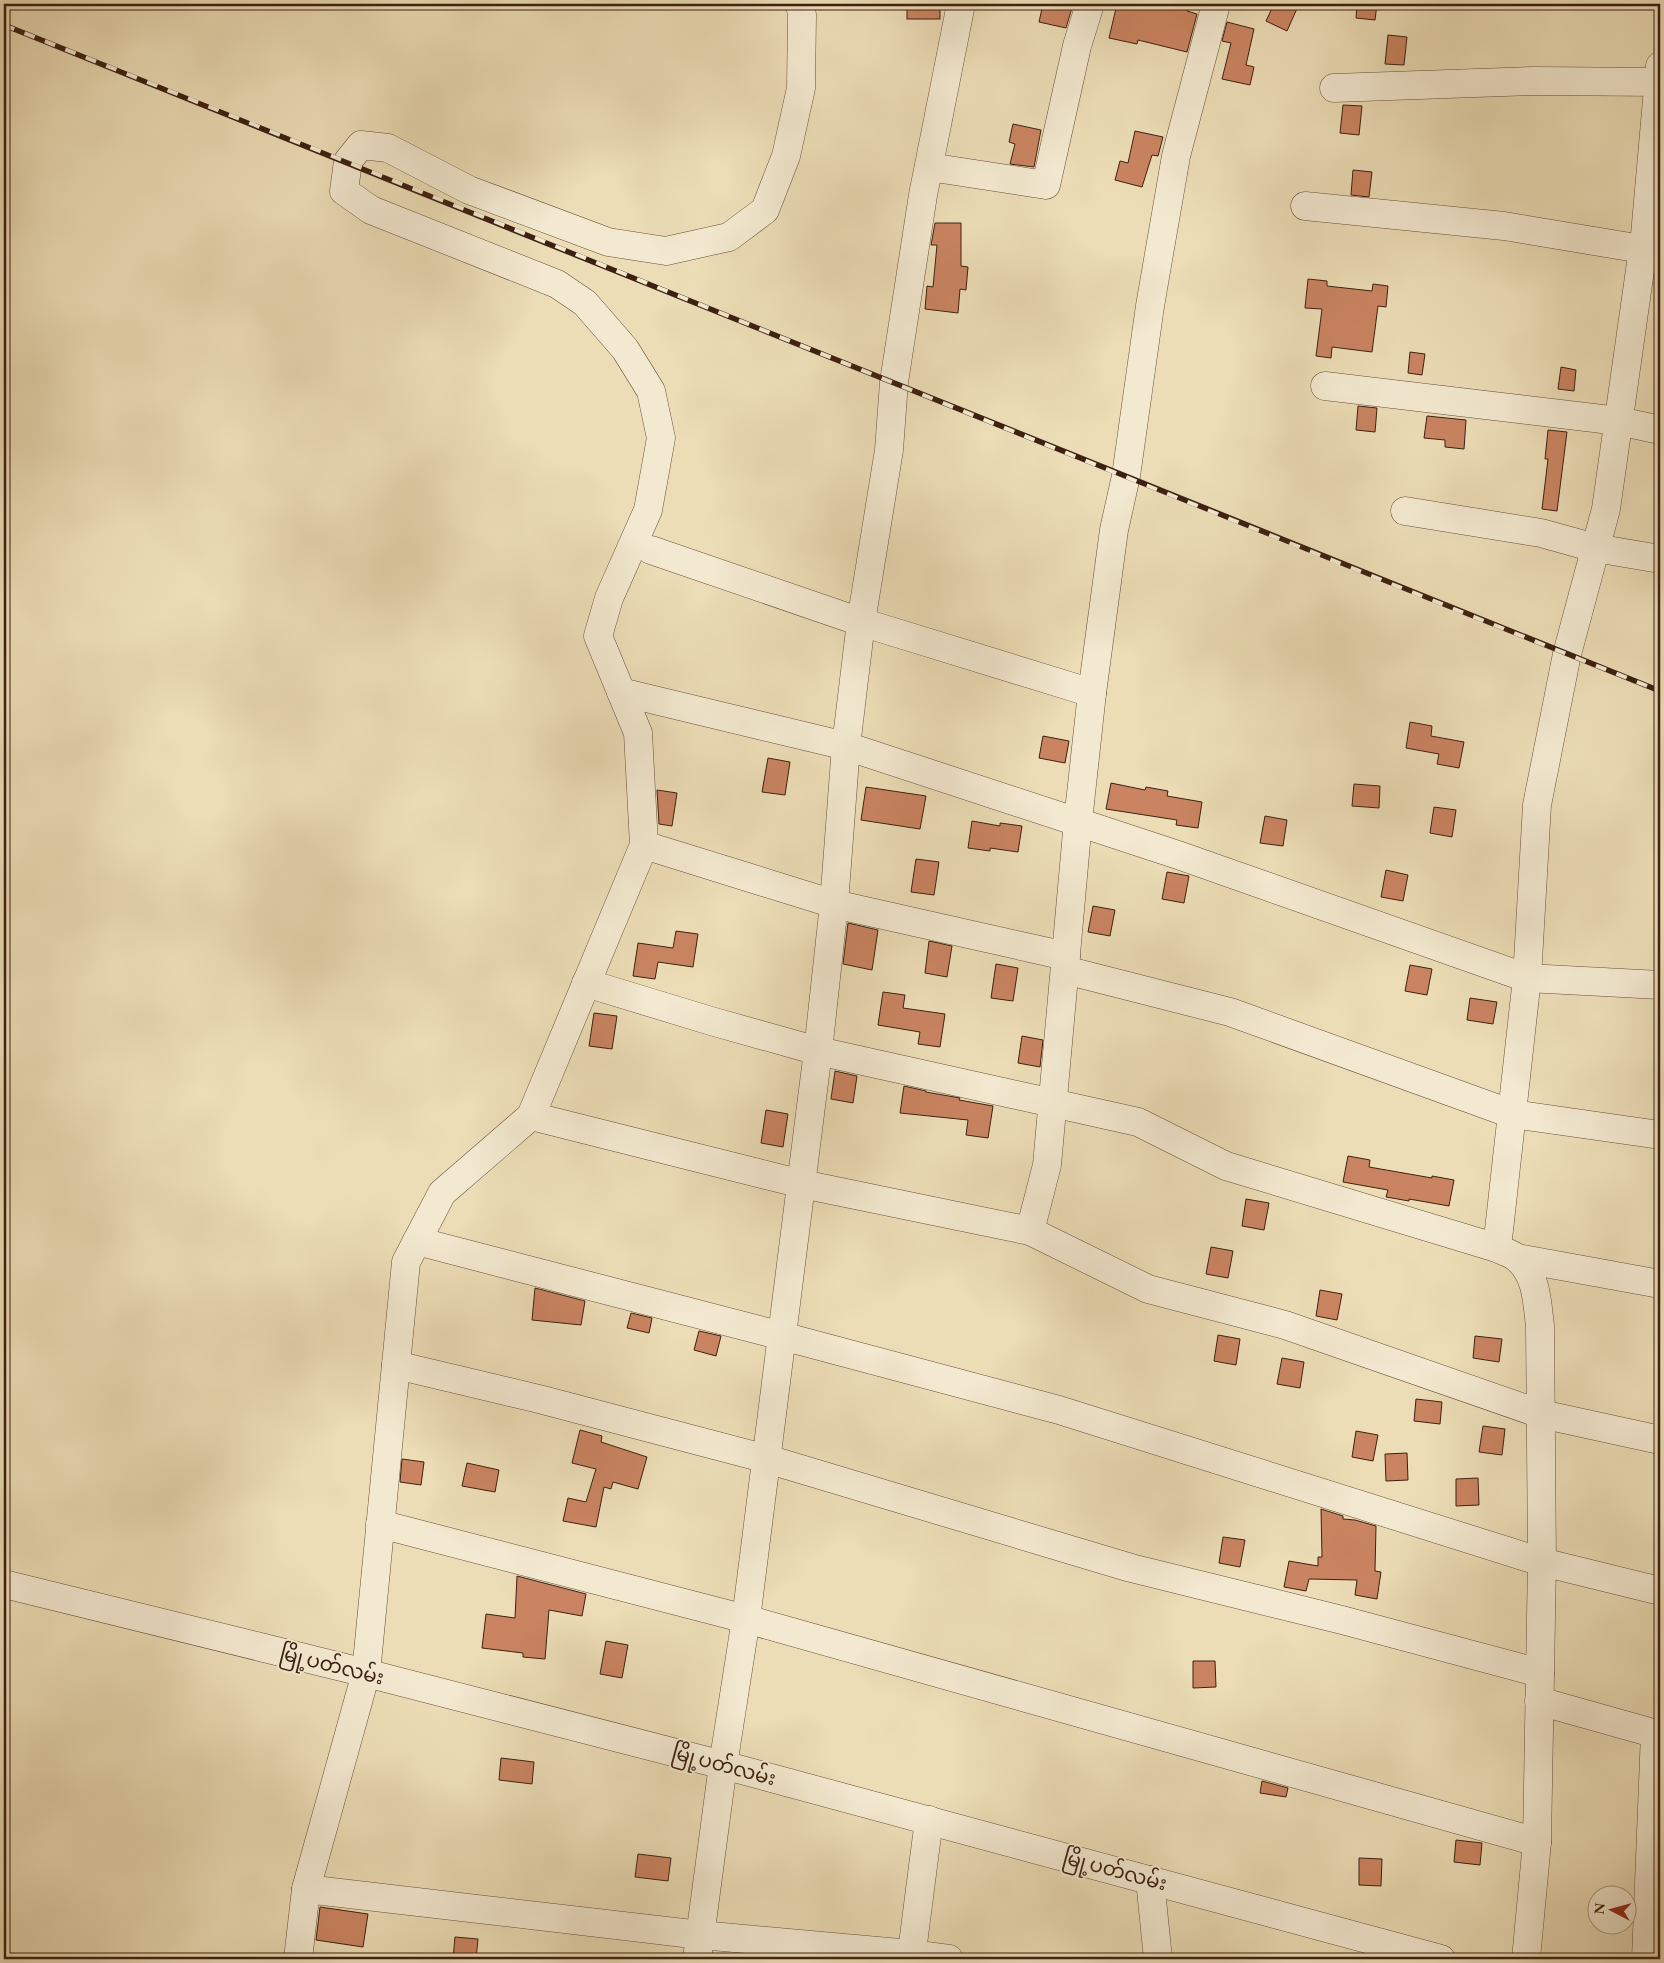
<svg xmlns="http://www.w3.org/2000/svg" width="1664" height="1963" viewBox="0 0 1664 1963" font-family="'EB Garamond','Noto Sans Myanmar',serif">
<rect width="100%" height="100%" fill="#ecddb6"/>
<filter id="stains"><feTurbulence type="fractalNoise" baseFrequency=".004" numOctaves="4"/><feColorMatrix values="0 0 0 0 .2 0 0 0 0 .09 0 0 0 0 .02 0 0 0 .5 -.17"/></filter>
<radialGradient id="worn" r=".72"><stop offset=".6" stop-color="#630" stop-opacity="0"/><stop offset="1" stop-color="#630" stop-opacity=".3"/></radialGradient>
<g fill="#ca8461" stroke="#3c2012">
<rect x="907" y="4" width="33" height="15"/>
<path d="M1043 4H1073L1066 28 1039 22Z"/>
<path d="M1117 4H1189L1187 11 1197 14 1187 52 1138 40 1137 44 1109 38Z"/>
<path d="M1274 4H1299L1287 31 1266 21Z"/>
<path d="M1357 4H1377L1375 20 1356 18Z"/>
<path d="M1227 22 1254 29 1246 65 1254 67 1250 85 1222 79 1231 43 1222 41Z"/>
<path d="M1388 35 1407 37 1404 65 1385 64Z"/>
<path d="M1343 105 1362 106 1359 135 1340 133Z"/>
<path d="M1013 124 1041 130 1034 167 1010 164 1015 144 1009 142Z"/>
<path d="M1135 131 1163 137 1158 156 1152 155 1142 187 1115 180 1120 161 1128 163Z"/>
<path d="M1353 170 1372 172 1369 197 1351 195Z"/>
<path d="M935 223H961V266L968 267 966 290 960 289 958 313 925 309 927 286 933 287 937 245H931Z"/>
<path d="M1308 279 1327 281V286L1372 291 1373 284 1388 286 1386 307 1378 306 1372 352 1332 347 1331 358 1316 356 1322 309 1305 308Z"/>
<path d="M1410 352 1425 354 1422 375 1408 373Z"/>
<path d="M1561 367 1576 370 1574 391 1558 389Z"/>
<path d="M1358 406 1377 408 1375 432 1356 430Z"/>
<path d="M1427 416 1466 420 1464 449 1445 447V440L1424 438Z"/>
<path d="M1548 430 1567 432 1557 511 1542 509 1548 459H1545Z"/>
<path d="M1410 722 1432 726 1431 736 1464 742 1459 768 1437 764 1439 754 1406 748Z"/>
<path d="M1043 736 1069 741 1065 763 1039 758Z"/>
<path d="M768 758 790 762 785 795 762 792Z"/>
<path d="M1111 783 1145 790 1146 787 1168 791 1167 796 1202 802 1198 828 1176 825 1177 820 1106 809Z"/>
<path d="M1354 784 1380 786 1379 808 1352 806Z"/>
<path d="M866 787 926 796 920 829 861 820Z"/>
<path d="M657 790 677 793 672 826 659 824Z"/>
<path d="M1434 807 1456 810 1452 837 1430 833Z"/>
<path d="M1265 816 1287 820 1283 846 1260 843Z"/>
<path d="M972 821 1000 826V823L1022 826 1018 852 990 848V851L968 848Z"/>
<path d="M916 859 939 862 934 895 911 892Z"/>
<path d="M1386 870 1408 875 1403 901 1381 897Z"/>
<path d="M1167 872 1189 876 1184 903 1162 899Z"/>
<path d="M1093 906 1115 910 1110 936 1088 932Z"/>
<path d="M848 923 878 930 872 970 843 964Z"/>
<path d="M676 931 698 934 693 967 658 962 655 979 633 976 638 943 673 948Z"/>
<path d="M929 941 952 946 947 977 925 973Z"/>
<path d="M996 964 1018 968 1013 1001 991 998Z"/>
<path d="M1410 965 1432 969 1427 995 1405 991Z"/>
<path d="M883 992 905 995 903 1008 945 1014 940 1047 918 1044 920 1032 878 1025Z"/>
<path d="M1470 998 1497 1002 1493 1024 1467 1020Z"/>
<path d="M594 1013 617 1016 612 1049 589 1046Z"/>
<path d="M1022 1036 1043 1040 1040 1067 1018 1063Z"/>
<path d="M835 1071 857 1076 853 1103 831 1099Z"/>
<path d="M904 1086 926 1091V1092L960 1098 959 1100 993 1106 988 1138 966 1135 968 1120 900 1113Z"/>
<path d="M766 1110 788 1114 783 1147 761 1143Z"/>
<path d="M1348 1156 1370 1160 1369 1167 1432 1178V1176L1454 1180 1449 1206 1409 1199V1201L1386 1197 1388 1190 1343 1182Z"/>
<path d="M1246 1199 1269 1203 1264 1230 1242 1226Z"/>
<path d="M1211 1247 1233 1251 1228 1278 1206 1274Z"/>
<path d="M535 1288 585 1301 581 1325 532 1320Z"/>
<path d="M1320 1290 1342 1294 1337 1320 1316 1316Z"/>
<path d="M631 1313 652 1318 649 1333 627 1328Z"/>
<path d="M699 1331 721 1336 716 1356 694 1350Z"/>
<path d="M1218 1335 1240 1339 1236 1365 1214 1361Z"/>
<path d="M1475 1336 1502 1339 1499 1362 1473 1358Z"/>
<path d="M1282 1358 1304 1362 1300 1388 1277 1384Z"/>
<path d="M1416 1399 1442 1402 1440 1424 1414 1421Z"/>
<path d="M1483 1426 1505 1429 1502 1455 1479 1452Z"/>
<path d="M580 1430 602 1436 601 1442 647 1457 638 1489 613 1482 611 1489 604 1487 596 1527 563 1521 568 1498 586 1502 596 1469 572 1463Z"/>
<path d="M1356 1431 1378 1435 1373 1461 1352 1457Z"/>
<path d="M1407 1453 1408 1480 1386 1481 1385 1454Z"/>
<path d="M402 1459 424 1462 421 1485 400 1482Z"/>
<path d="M467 1463 499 1470 495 1492 462 1486Z"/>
<path d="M1478 1478 1479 1505 1456 1506V1479Z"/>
<path d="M1321 1509 1343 1516V1519L1355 1520 1376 1526 1375 1571 1381 1572 1377 1599 1355 1595 1357 1580 1309 1579 1306 1591 1284 1587 1289 1561 1318 1566V1557H1322Z"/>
<path d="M1223 1537 1245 1540 1240 1567 1219 1563Z"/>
<path d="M517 1576 586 1594 582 1616 549 1610 545 1659 523 1657V1653L482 1648 486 1614 515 1618Z"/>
<path d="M606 1641 628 1645 622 1678 600 1674Z"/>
<path d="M1193 1661H1215L1216 1687 1193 1688Z"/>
<path d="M501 1758 534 1762 532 1784 499 1780Z"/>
<path d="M1262 1781 1288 1788 1286 1797 1260 1793Z"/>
<path d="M1456 1840 1482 1843 1480 1865 1454 1862Z"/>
<path d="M638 1854 671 1858 668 1881 635 1877Z"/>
<path d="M1359 1858 1382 1859 1381 1886 1359 1885Z"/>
<path d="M320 1907 368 1914 363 1947 316 1940Z"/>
<path d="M455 1937 478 1939 476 1959H453Z"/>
</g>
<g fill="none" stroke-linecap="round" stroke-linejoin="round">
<defs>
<g id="minor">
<path d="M1334 88 1534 81 1660 82"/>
<path d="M929 167 1046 185 1077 46 1090 4"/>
<path d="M1305 206 1504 226 1660 252"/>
<path d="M1325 386 1619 421 1660 430"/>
<path d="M1405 511 1541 533 1595 548 1660 559"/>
<path d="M651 550 861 622 1092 693"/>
<path d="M621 692 846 746 1178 855 1527 978 1660 985"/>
<path d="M644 845 834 904 1066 956"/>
<path d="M1065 970 1230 1012 1512 1114 1660 1135"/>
<path d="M586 983 711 1021 818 1051 1138 1122 1226 1166 1497 1248C1504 1252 1513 1254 1518 1259 1537 1276 1537 1302 1540 1326L1542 1562 1537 1842 1526 1959"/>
<path d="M531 1116 802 1184 1030 1231 1148 1289 1285 1325 1541 1414 1660 1440"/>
<path d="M1030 1231 1047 1165 1078 821 1092 693 1114 530 1126 476 1150 306 1176 156 1216 4"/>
<path d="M417 1241 782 1336 1059 1410 1542 1562 1660 1591"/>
<path d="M1497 1248 1527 978 1537 805 1567 654 1606 509 1645 235 1660 66"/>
<path d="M1517 1258 1660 1284"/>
<path d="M396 1365 539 1399 767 1459 1131 1568 1342 1620 1540 1673"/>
<path d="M380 1524 746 1619 1537 1842"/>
<path d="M4 1584 366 1673 723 1765 1441 1959"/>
<path d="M1539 1701 1660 1735"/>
<path d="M1150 1880 1158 1959"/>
<path d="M306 1889 701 1935 911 1954 949 1959"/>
<path d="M298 1959 306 1889 366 1673 406 1262 442 1193 531 1116 644 845 638 733 598 636 609 598 648 510 661 438 651 391 625 349 585 303 557 284 371 210 344 191 348 161 361 145 388 148 469 190 608 242 666 251 729 237 765 210 786 156 801 88 802 15 800 4"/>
<path d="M697 1959 723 1765 746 1619 818 1051 834 904 846 746 861 622 889 450 894 382 923 195 961 4"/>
<path d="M911 1959 929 1820"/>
<path d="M1646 1959 1655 1733"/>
</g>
</defs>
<use href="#minor" stroke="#684f3b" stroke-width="29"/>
<use href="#minor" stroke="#f3e9d0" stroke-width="28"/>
<defs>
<path id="rail" d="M4 25C557 244 1107 472 1660 691"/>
</defs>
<use href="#rail" stroke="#3c2012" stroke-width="5.5"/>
<use href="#rail" stroke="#f3e9d0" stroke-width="4" stroke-dasharray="11" stroke-linecap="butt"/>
</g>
<g text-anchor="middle" stroke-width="4" stroke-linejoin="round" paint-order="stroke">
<g font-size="20" fill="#3c2012" stroke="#f3e9d0">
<text transform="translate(332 1665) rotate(14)" y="7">မြို့ပတ်လမ်း</text>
<text transform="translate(724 1765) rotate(15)" y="7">မြို့ပတ်လမ်း</text>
<text transform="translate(1115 1870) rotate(15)" y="7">မြို့ပတ်လမ်း</text>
</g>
</g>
<rect width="1664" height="1963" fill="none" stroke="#ecddb6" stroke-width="20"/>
<rect x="5" y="5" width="1654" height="1953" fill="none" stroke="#3c2012" stroke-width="2.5"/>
<rect x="10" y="10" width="1644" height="1943" fill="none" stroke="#3c2012"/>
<g transform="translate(1612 1910) rotate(276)"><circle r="24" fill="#f3e9d0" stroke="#aa9984"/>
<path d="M0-4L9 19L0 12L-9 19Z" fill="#8f2418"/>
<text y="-8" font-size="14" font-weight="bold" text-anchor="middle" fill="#3c2012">N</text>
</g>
<rect width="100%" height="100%" filter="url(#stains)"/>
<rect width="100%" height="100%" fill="url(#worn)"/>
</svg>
